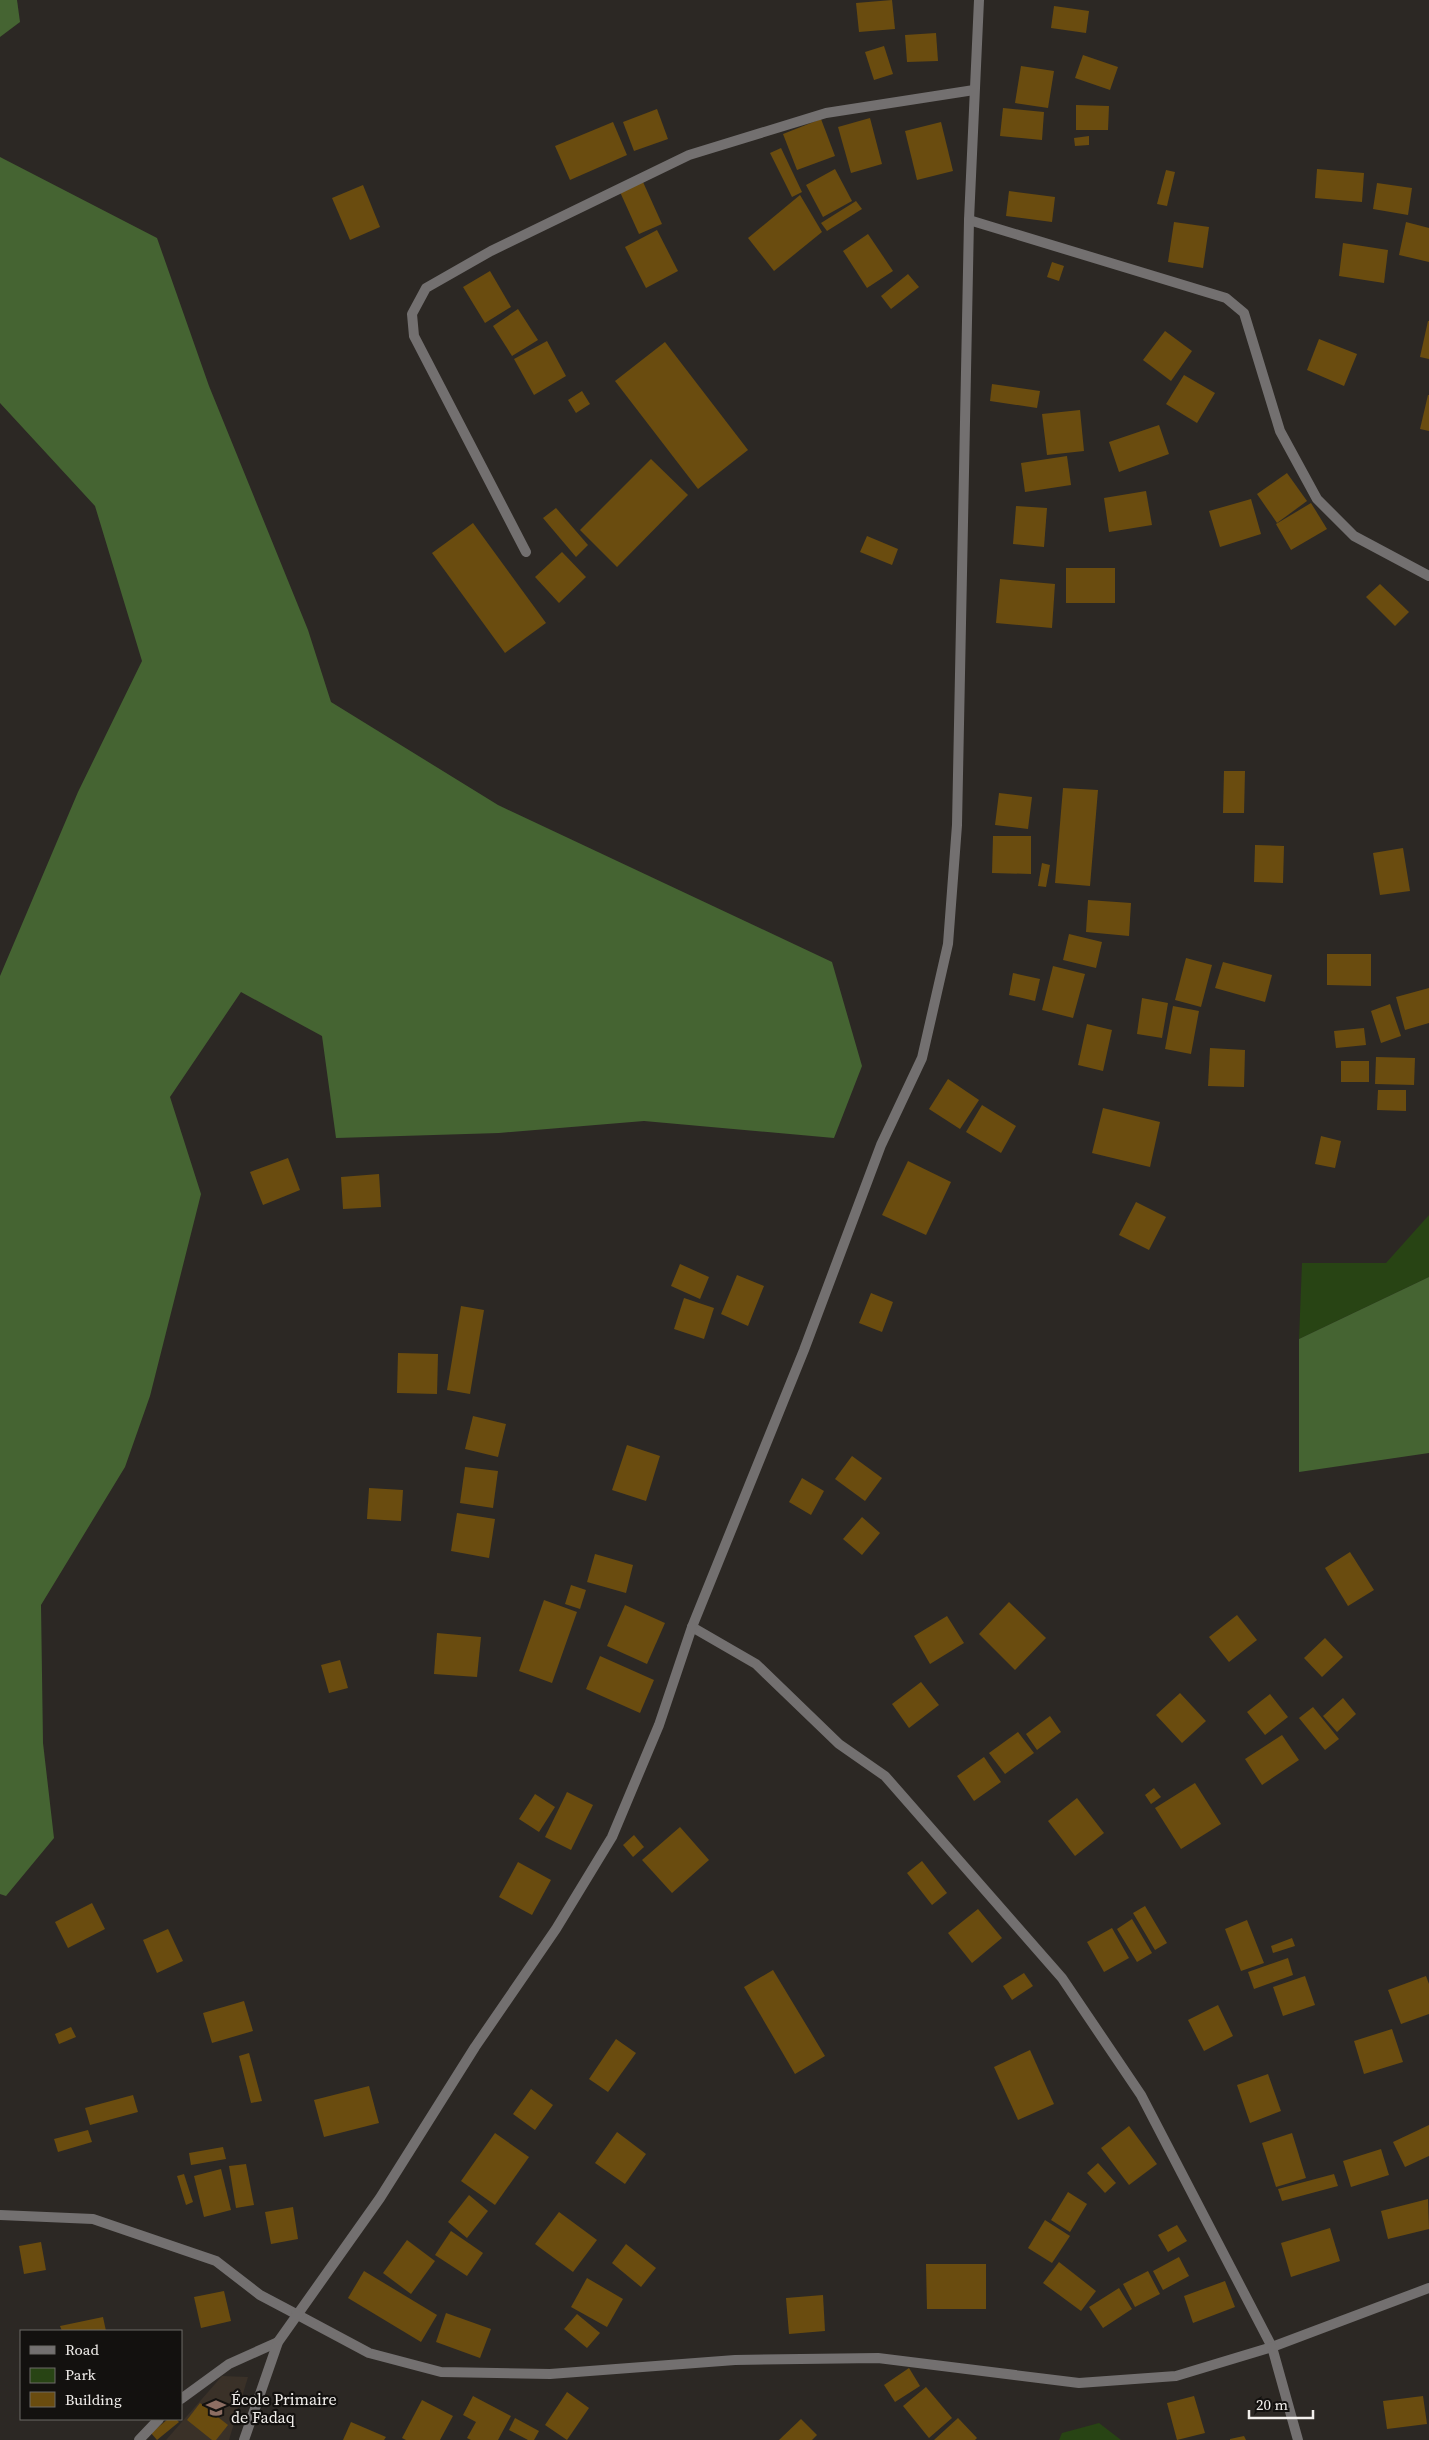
<svg xmlns="http://www.w3.org/2000/svg" width="1429" height="2440" viewBox="0 0 1429 2440" font-family="'Source Serif 4',serif">
<rect width="100%" height="100%" fill="#2c2824"/>
<path fill="#3a3128" d="M222 2376 248 2377 229 2440H166Z"/>
<g fill="#284414">
<path d="M1429 1215V1277L1299 1339 1302 1263H1386Z"/>
<path d="M1099 2423 1121 2440H1059L1062 2433Z"/>
</g>
<g fill="#456432">
<path d="M0 0H17L20 22 0 37Z"/>
<path d="M0 157 157 238 209 386 308 630 331 702 498 805 832 962 862 1066 834 1138 644 1121 499 1133 336 1138 322 1036 241 992 170 1097 201 1194 150 1396 125 1467 41 1605 43 1743 54 1838 6 1896 0 1894V976L78 792 142 661 95 506 0 403Z"/>
<path d="M1429 1277V1453L1299 1472V1339Z"/>
</g>
<g fill="#6a4c0f">
<path d="M892 0 895 29 859 32 856 3Z"/>
<path d="M1054 6 1089 11 1086 33 1051 28Z"/>
<path d="M936 33 938 61 907 62 905 35Z"/>
<path d="M884 46 893 74 874 80 865 52Z"/>
<path d="M1083 55 1118 67 1110 90 1075 78Z"/>
<path d="M1021 66 1054 71 1048 108 1015 103Z"/>
<path d="M1076 105 1109 106 1108 130H1076Z"/>
<path d="M1003 108 1044 112 1042 140 1000 136Z"/>
<path d="M657 109 668 139 634 151 623 122Z"/>
<path d="M870 118 882 164 851 173 838 127Z"/>
<path d="M821 119 835 156 797 170 783 134Z"/>
<path d="M613 122 627 155 570 180 555 146Z"/>
<path d="M941 122 953 171 917 180 905 131Z"/>
<path d="M1089 136V145L1075 146 1074 138Z"/>
<path d="M781 148 802 192 792 197 770 153Z"/>
<path d="M835 169 852 201 823 217 806 185Z"/>
<path d="M1317 169 1364 173 1362 202 1315 198Z"/>
<path d="M1166 170 1175 172 1167 206 1157 204Z"/>
<path d="M643 182 662 224 639 234 620 192Z"/>
<path d="M1377 183 1412 188 1408 215 1373 209Z"/>
<path d="M363 185 380 227 350 240 332 198Z"/>
<path d="M1009 191 1055 197 1052 222 1006 216Z"/>
<path d="M800 195 822 232 774 271 748 238Z"/>
<path d="M856 201 862 209 827 231 821 223Z"/>
<path d="M1174 222 1209 227 1203 268 1168 262Z"/>
<path d="M1406 222 1429 228V262L1399 255Z"/>
<path d="M657 230 678 271 646 288 625 247Z"/>
<path d="M868 234 893 271 867 288 843 251Z"/>
<path d="M1343 243 1388 250 1384 283 1339 276Z"/>
<path d="M1052 262 1064 266 1059 281 1047 277Z"/>
<path d="M490 271 511 307 485 323 463 287Z"/>
<path d="M908 274 919 287 891 309 881 296Z"/>
<path d="M518 309 538 340 512 356 493 326Z"/>
<path d="M1428 321H1429V359L1420 357Z"/>
<path d="M1165 331 1192 351 1171 381 1143 360Z"/>
<path d="M1319 339 1357 354 1344 386 1307 370Z"/>
<path d="M547 341 566 376 534 395 514 359Z"/>
<path d="M665 342 748 450 698 489 615 381Z"/>
<path d="M1184 375 1215 393 1197 423 1166 404Z"/>
<path d="M992 384 1040 391 1037 408 990 401Z"/>
<path d="M582 391 590 404 576 413 568 400Z"/>
<path d="M1428 395H1429V431L1420 429Z"/>
<path d="M1080 410 1084 451 1047 455 1042 414Z"/>
<path d="M1159 425 1169 454 1119 472 1109 442Z"/>
<path d="M1067 456 1071 485 1025 492 1021 463Z"/>
<path d="M651 459 688 495 617 567 580 530Z"/>
<path d="M1287 473 1307 501 1277 523 1257 494Z"/>
<path d="M1146 491 1152 525 1109 532 1104 498Z"/>
<path d="M1251 499 1261 534 1220 547 1209 511Z"/>
<path d="M1311 503 1327 529 1291 550 1276 524Z"/>
<path d="M1016 506 1047 508 1044 547 1013 544Z"/>
<path d="M556 508 588 545 576 557 543 518Z"/>
<path d="M473 523 546 623 505 653 432 553Z"/>
<path d="M867 536 898 549 892 565 860 552Z"/>
<path d="M562 552 586 577 559 603 535 577Z"/>
<rect x="1066" y="568" width="49" height="35"/>
<path d="M1000 579 1055 584 1052 628 996 623Z"/>
<path d="M1380 584 1409 612 1395 626 1366 597Z"/>
<path d="M1224 771H1245L1244 813H1223Z"/>
<path d="M1063 788 1098 790 1090 886 1055 883Z"/>
<path d="M999 793 1032 797 1028 829 995 825Z"/>
<path d="M993 836H1031V874L992 873Z"/>
<path d="M1255 845 1284 846 1283 883 1254 882Z"/>
<path d="M1403 848 1410 891 1380 895 1373 853Z"/>
<path d="M1042 863 1050 865 1046 887 1038 886Z"/>
<path d="M1088 900 1131 903 1129 936 1086 932Z"/>
<path d="M1069 934 1102 942 1096 968 1063 960Z"/>
<path d="M1327 954H1371V986L1327 985Z"/>
<path d="M1186 958 1212 965 1201 1007 1175 1000Z"/>
<path d="M1223 962 1272 975 1265 1002 1215 988Z"/>
<path d="M1053 966 1085 974 1073 1018 1042 1010Z"/>
<path d="M1013 973 1040 979 1035 1001 1009 995Z"/>
<path d="M1429 988V1023L1405 1030 1396 997Z"/>
<path d="M1142 998 1168 1003 1162 1038 1137 1034Z"/>
<path d="M1390 1004 1401 1036 1381 1043 1371 1011Z"/>
<path d="M1173 1006 1199 1011 1191 1054 1165 1049Z"/>
<path d="M1087 1024 1112 1030 1103 1071 1078 1065Z"/>
<path d="M1364 1028 1366 1045 1336 1048 1334 1031Z"/>
<path d="M1210 1048 1245 1050 1244 1087 1208 1086Z"/>
<path d="M1376 1057 1415 1058 1414 1085 1375 1084Z"/>
<rect x="1341" y="1061" width="28" height="21"/>
<path d="M948 1079 979 1100 960 1129 929 1109Z"/>
<path d="M1378 1090H1406V1111L1377 1110Z"/>
<path d="M982 1105 1016 1126 1001 1153 966 1132Z"/>
<path d="M1103 1108 1160 1122 1150 1167 1092 1153Z"/>
<path d="M1321 1136 1341 1141 1335 1168 1315 1164Z"/>
<path d="M288 1158 300 1190 263 1205 250 1172Z"/>
<path d="M908 1161 951 1182 926 1235 882 1215Z"/>
<path d="M379 1174 381 1207 343 1209 341 1177Z"/>
<path d="M1136 1202 1166 1217 1149 1250 1119 1235Z"/>
<path d="M680 1264 709 1277 700 1299 671 1286Z"/>
<path d="M737 1275 764 1286 748 1326 721 1314Z"/>
<path d="M871 1293 893 1302 882 1332 859 1323Z"/>
<path d="M684 1298 714 1308 704 1339 674 1329Z"/>
<path d="M461 1306 484 1310 470 1394 447 1390Z"/>
<path d="M398 1353 438 1354 437 1394 397 1393Z"/>
<path d="M473 1416 506 1424 498 1457 465 1449Z"/>
<path d="M627 1445 660 1456 646 1501 612 1490Z"/>
<path d="M852 1456 882 1478 865 1501 835 1479Z"/>
<path d="M465 1467 498 1471 493 1508 460 1503Z"/>
<path d="M802 1478 824 1491 811 1515 789 1502Z"/>
<path d="M369 1488 403 1490 401 1521 367 1519Z"/>
<path d="M457 1513 495 1519 489 1558 451 1551Z"/>
<path d="M862 1517 880 1533 862 1555 843 1539Z"/>
<path d="M1350 1552 1374 1590 1348 1606 1325 1568Z"/>
<path d="M595 1554 633 1565 626 1593 587 1582Z"/>
<path d="M571 1585 586 1590 580 1609 565 1604Z"/>
<path d="M544 1600 577 1612 552 1683 519 1671Z"/>
<path d="M1009 1602 1046 1638 1015 1670 979 1634Z"/>
<path d="M625 1605 665 1623 647 1664 607 1646Z"/>
<path d="M1237 1615 1257 1640 1229 1662 1209 1637Z"/>
<path d="M947 1616 964 1643 930 1664 914 1636Z"/>
<path d="M437 1633 481 1637 477 1677 434 1674Z"/>
<path d="M1325 1638 1343 1657 1322 1677 1304 1658Z"/>
<path d="M600 1656 654 1680 640 1713 586 1689Z"/>
<path d="M340 1660 348 1688 329 1693 321 1665Z"/>
<path d="M921 1682 939 1705 909 1728 892 1704Z"/>
<path d="M1180 1693 1206 1721 1182 1743 1156 1715Z"/>
<path d="M1270 1694 1288 1717 1265 1735 1247 1712Z"/>
<path d="M1343 1698 1356 1714 1337 1732 1323 1716Z"/>
<path d="M1313 1707 1339 1739 1325 1750 1299 1718Z"/>
<path d="M1050 1716 1061 1732 1037 1750 1026 1734Z"/>
<path d="M1018 1732 1034 1753 1005 1774 989 1753Z"/>
<path d="M1282 1735 1299 1760 1262 1785 1245 1759Z"/>
<path d="M984 1757 1001 1782 974 1801 957 1776Z"/>
<path d="M1195 1783 1221 1824 1181 1849 1155 1808Z"/>
<path d="M1154 1788 1161 1797 1151 1804 1145 1795Z"/>
<path d="M567 1792 593 1805 571 1850 545 1837Z"/>
<path d="M535 1794 555 1807 539 1832 519 1819Z"/>
<path d="M1077 1798 1104 1833 1075 1856 1048 1821Z"/>
<path d="M680 1827 709 1860 672 1893 642 1860Z"/>
<path d="M634 1835 644 1847 633 1857 623 1845Z"/>
<path d="M922 1861 947 1893 932 1905 907 1873Z"/>
<path d="M518 1862 551 1880 532 1915 499 1897Z"/>
<path d="M92 1903 105 1929 68 1948 55 1922Z"/>
<path d="M1145 1906 1167 1943 1155 1950 1133 1913Z"/>
<path d="M978 1909 1002 1938 972 1963 948 1933Z"/>
<path d="M1132 1919 1152 1953 1137 1962 1117 1929Z"/>
<path d="M1247 1920 1264 1963 1241 1971 1225 1929Z"/>
<path d="M1112 1928 1129 1958 1104 1972 1087 1942Z"/>
<path d="M168 1929 183 1961 157 1973 143 1940Z"/>
<path d="M1292 1938 1295 1946 1273 1953 1271 1946Z"/>
<path d="M1288 1958 1293 1975 1254 1989 1248 1972Z"/>
<path d="M773 1970 825 2056 795 2074 744 1987Z"/>
<path d="M1024 1973 1033 1986 1012 2000 1003 1986Z"/>
<path d="M1305 1976 1315 2005 1283 2016 1273 1987Z"/>
<path d="M1426 1976 1429 1984V2014L1401 2024 1388 1990Z"/>
<path d="M244 2001 253 2031 212 2043 203 2013Z"/>
<path d="M1218 2005 1233 2036 1204 2051 1188 2020Z"/>
<path d="M71 2027 76 2037 59 2044 55 2034Z"/>
<path d="M1392 2029 1403 2062 1364 2074 1354 2041Z"/>
<path d="M616 2039 636 2053 608 2092 589 2079Z"/>
<path d="M1030 2050 1054 2104 1018 2120 994 2067Z"/>
<path d="M249 2053 262 2101 251 2103 239 2056Z"/>
<path d="M1268 2074 1281 2111 1250 2123 1237 2085Z"/>
<path d="M369 2086 379 2123 324 2137 314 2100Z"/>
<path d="M531 2089 553 2105 535 2130 513 2114Z"/>
<path d="M133 2095 138 2112 90 2125 85 2108Z"/>
<path d="M1429 2125V2156L1405 2167 1393 2142Z"/>
<path d="M1129 2126 1157 2164 1129 2185 1101 2148Z"/>
<path d="M88 2130 92 2142 58 2152 54 2139Z"/>
<path d="M617 2132 646 2154 625 2184 595 2163Z"/>
<path d="M495 2133 529 2157 495 2205 461 2181Z"/>
<path d="M1292 2133 1306 2178 1276 2187 1262 2143Z"/>
<path d="M223 2147 226 2159 191 2165 189 2153Z"/>
<path d="M1381 2149 1389 2175 1351 2187 1343 2161Z"/>
<path d="M1098 2163 1116 2183 1105 2193 1087 2173Z"/>
<path d="M246 2164 254 2205 236 2208 229 2166Z"/>
<path d="M221 2169 231 2210 204 2217 194 2176Z"/>
<path d="M184 2174 193 2202 186 2205 177 2176Z"/>
<path d="M1334 2174 1338 2186 1282 2201 1278 2189Z"/>
<path d="M1068 2192 1087 2204 1070 2232 1051 2220Z"/>
<path d="M469 2195 488 2211 467 2238 448 2222Z"/>
<path d="M1428 2199 1429 2229 1388 2239 1381 2211Z"/>
<path d="M293 2207 298 2239 271 2244 265 2212Z"/>
<path d="M559 2212 597 2240 573 2272 535 2244Z"/>
<path d="M1045 2220 1070 2236 1052 2263 1028 2248Z"/>
<path d="M1177 2225 1187 2241 1168 2252 1158 2235Z"/>
<path d="M1330 2228 1340 2261 1291 2277 1281 2243Z"/>
<path d="M451 2231 483 2253 467 2276 435 2255Z"/>
<path d="M407 2240 435 2261 411 2294 383 2273Z"/>
<path d="M41 2242 46 2270 24 2274 19 2246Z"/>
<path d="M626 2244 656 2268 641 2287 612 2263Z"/>
<path d="M1179 2257 1189 2276 1163 2290 1153 2271Z"/>
<path d="M1059 2262 1096 2291 1081 2311 1043 2283Z"/>
<path d="M926 2264H986V2309H927Z"/>
<path d="M364 2271 437 2315 421 2342 348 2298Z"/>
<path d="M1148 2271 1160 2294 1135 2307 1123 2284Z"/>
<path d="M587 2278 623 2299 607 2327 571 2307Z"/>
<path d="M1225 2281 1235 2307 1193 2323 1184 2296Z"/>
<path d="M1119 2288 1132 2309 1103 2328 1089 2307Z"/>
<path d="M224 2291 231 2321 201 2328 194 2297Z"/>
<path d="M823 2295 825 2331 789 2334 786 2298Z"/>
<path d="M446 2313 491 2329 480 2358 436 2342Z"/>
<path d="M577 2314 600 2333 587 2348 564 2329Z"/>
<path d="M103 2317 106 2331H62L60 2326Z"/>
<path d="M909 2368 920 2386 895 2402 884 2385Z"/>
<path d="M926 2387 952 2418 929 2438 903 2406Z"/>
<path d="M567 2392 589 2408 567 2440 545 2425Z"/>
<path d="M473 2396 511 2416 498 2440H471L467 2438 476 2422 463 2415Z"/>
<path d="M1194 2396 1205 2433 1177 2440 1167 2403Z"/>
<path d="M1423 2396 1427 2424 1387 2429 1383 2401Z"/>
<path d="M422 2400 453 2416 440 2440H406L402 2438Z"/>
<path d="M200 2403 228 2425 216 2440H212L187 2420Z"/>
<path d="M515 2418 539 2431 534 2440H528L509 2430Z"/>
<path d="M958 2418 977 2438 975 2440H934Z"/>
<path d="M168 2419H176L179 2422 157 2440 151 2433Z"/>
<path d="M801 2419 817 2435 812 2440H779Z"/>
<path d="M351 2422 386 2437 384 2440H343Z"/>
<path d="M1244 2436 1246 2440H1230V2439Z"/>
</g>
<g fill="none" stroke-linecap="round" stroke-linejoin="round">
<g stroke="#737070" stroke-width="10">
<path d="M969 220 1226 298 1244 313 1280 431 1317 499 1354 536 1429 576"/>
<path d="M526 552 414 336 412 314 426 288 491 251 689 155 826 113 974 90"/>
<path d="M692 1627 756 1664 839 1744 885 1776 1062 1978 1141 2095 1272 2347"/>
<path d="M0 2215 93 2219 216 2261 260 2295 296 2314"/>
<path d="M181 2399 229 2364 278 2342"/>
<path d="M139 2440 159 2419"/>
</g>
<g stroke="#737070" stroke-width="10">
<path d="M296 2314 369 2353 441 2372 550 2374 735 2360 878 2358 1079 2383 1176 2376 1272 2347 1429 2288"/>
<path d="M1272 2347 1298 2440"/>
<path d="M244 2440 278 2342 380 2198 475 2047 556 1929 612 1837 659 1725 692 1627 804 1350 881 1145 922 1058 948 944 957 825 969 220 979 0"/>
</g>
</g>
<defs>
<symbol id="school-bare" viewBox="-9 -9 18 18"><path d="M0-5L7-2L0 1L-7-2ZM-4 1L0 2.5L4 1V4Q0 6-4 4Z" fill="#8d6e63" stroke="#13110f" stroke-width="2.5" paint-order="stroke"/></symbol>
</defs>
<g fill-rule="evenodd">
<use href="#school-bare" x="202" y="2394" width="28" height="28"/>
</g>
<g text-anchor="middle" stroke-width="4.5" stroke-linejoin="round" paint-order="stroke">
<g font-size="16" fill="#f2efec" stroke="#13110f" text-anchor="start">
<text x="231" y="2405">École Primaire<tspan x="231" dy="18">de Fadaq</tspan></text>
</g>
</g>
<rect x="20" y="2330" width="162" height="90" fill="#13110f" stroke="#6c6a67"/>
<rect x="30" y="2346" width="25" height="8" fill="#737070" stroke="#6c6a67"/>
<text x="65" y="2355" font-size="15" fill="#f2efec">Road</text>
<rect x="30" y="2368" width="25" height="15" fill="#284414" stroke="#6c6a67"/>
<text x="65" y="2380" font-size="15" fill="#f2efec">Park</text>
<rect x="30" y="2392" width="25" height="15" fill="#6a4c0f" stroke="#6c6a67"/>
<text x="65" y="2405" font-size="15" fill="#f2efec">Building</text>
<path d="M1249 2410v8h64v-8" fill="none" stroke="#f2efec" stroke-width="2.5"/>
<text x="1256" y="2410" font-size="15" fill="#f2efec" stroke="#13110f" stroke-width="4" paint-order="stroke">20 m</text>
</svg>
